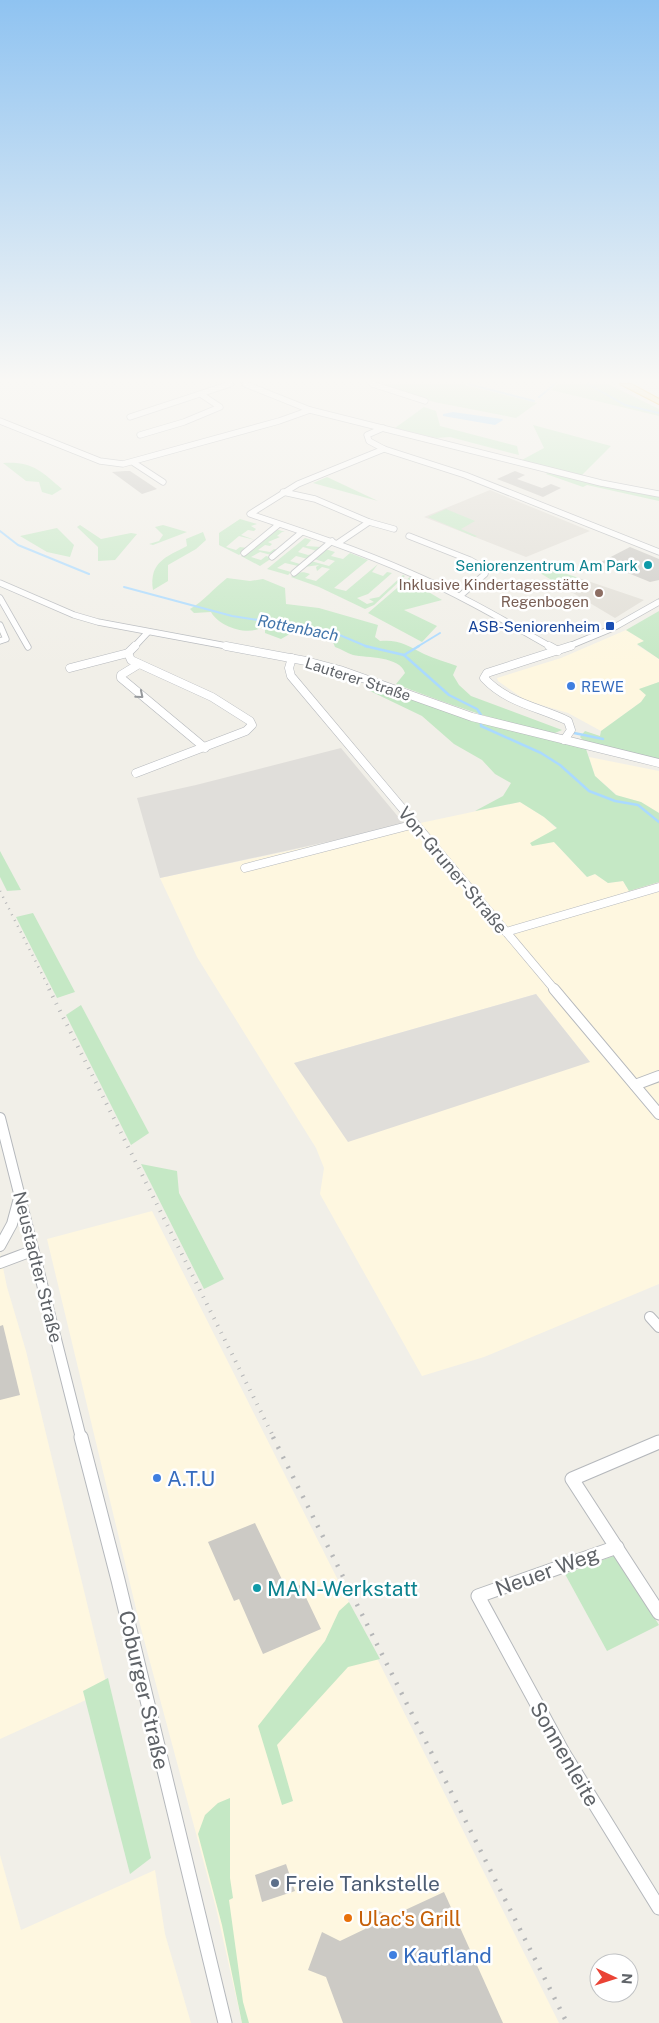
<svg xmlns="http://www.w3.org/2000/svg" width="659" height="2023" font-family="'Public Sans',sans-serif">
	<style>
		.commercial { fill: #fef7e0; fill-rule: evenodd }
		.industrial { fill: #e0deda }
		.education { fill: #e1ded6 }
		.green { fill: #c5e8c5 }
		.water { fill: #aadaff }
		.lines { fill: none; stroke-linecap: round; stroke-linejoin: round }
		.stream-far1 { stroke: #aadaff; stroke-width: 2 }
		.stream { stroke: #aadaff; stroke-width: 2.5 }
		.building { fill: #cccac5 }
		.minor-far3-casing { stroke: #b5b8bc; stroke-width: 7 }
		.minor-far2-casing { stroke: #b5b8bc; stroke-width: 9 }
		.minor-far1-casing { stroke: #b5b8bc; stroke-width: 12 }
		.minor-casing { stroke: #b5b8bc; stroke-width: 15 }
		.highway-casing { stroke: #f9ab00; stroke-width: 2 }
		.minor-far3 { stroke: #fff; stroke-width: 5.5 }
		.minor-far2 { stroke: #fff; stroke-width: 8 }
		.minor-far1 { stroke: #fff; stroke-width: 10 }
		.minor { stroke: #fff; stroke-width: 13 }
		.highway { fill: #fde293; fill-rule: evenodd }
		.rail-far2 { stroke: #b6b7b8; stroke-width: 2.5; stroke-dasharray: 1 5.5; stroke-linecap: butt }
		.rail-far1 { stroke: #b6b7b8; stroke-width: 4; stroke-dasharray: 1 7; stroke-linecap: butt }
		.rail { stroke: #b6b7b8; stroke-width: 4.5; stroke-dasharray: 2 9; stroke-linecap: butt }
		.oneway { stroke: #979a9d }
		.culture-dot { fill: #0f9aa8; stroke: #fff; stroke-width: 2 }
		.education-dot { fill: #8d6e63; stroke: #fff; stroke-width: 2 }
		.transit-dot { fill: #1a4fb4; stroke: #fff; stroke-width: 2 }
		.shop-dot { fill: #3f7fe0; stroke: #fff; stroke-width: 2 }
		.service-dot { fill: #5c6f8a; stroke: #fff; stroke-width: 2 }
		.food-dot { fill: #e8710a; stroke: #fff; stroke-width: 2 }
		.labels { text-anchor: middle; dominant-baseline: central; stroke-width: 5; stroke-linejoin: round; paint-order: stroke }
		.far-culture-label { font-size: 15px; fill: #0d838f; stroke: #fff; text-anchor: end }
		.far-education-label { font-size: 15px; fill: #785e54; stroke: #fff; text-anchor: end }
		.far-transit-label { font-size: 15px; fill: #164399; stroke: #fff; text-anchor: end }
		.far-street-label { font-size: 15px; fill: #5f6368; stroke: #fff }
		.far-shop-label { font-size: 15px; fill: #366cbe; stroke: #fff; text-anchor: start }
		.far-water-label { font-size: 16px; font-style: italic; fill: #4174aa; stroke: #fff }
		.street-label { font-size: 18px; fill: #5f6368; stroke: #fff }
		.near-shop-label { font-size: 21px; fill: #366cbe; stroke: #fff; text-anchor: start }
		.near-street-label { font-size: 21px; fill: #5f6368; stroke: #fff }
		.near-culture-label { font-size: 21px; fill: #0d838f; stroke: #fff; text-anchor: start }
		.near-service-label { font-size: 21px; fill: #4e5e75; stroke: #fff; text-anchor: start }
		.near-food-label { font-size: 21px; fill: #c56008; stroke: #fff; text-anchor: start }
	</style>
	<rect width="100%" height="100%" fill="#f1efe8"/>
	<g class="commercial">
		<polygon points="626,630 644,641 637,645 659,659 659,682 640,689 646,695 641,702 601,731 568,713 525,700 498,681 497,678 561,658"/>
		<polygon points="589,757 659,771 659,813 641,802 618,796 595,776"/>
		<path d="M520,802L544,817L557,829L545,836L554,842L587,877L595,874L608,883L623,881L629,891L659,882V1284L484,1357L422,1376L320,1194L324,1168L316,1148L197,957L160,878ZM536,994L590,1062L294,1063Z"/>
		<polygon points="152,1211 349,1602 559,2023 242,2023 216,1908 139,1621 47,1239"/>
		<polygon points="0,1253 7,1287 26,1351 108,1690 0,1739"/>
		<polygon points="0,1855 21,1930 155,1870 165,1934 191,2023 0,2023"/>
	</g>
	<g class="industrial">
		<polygon points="341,748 405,825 160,878 137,798 196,785"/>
		<polygon points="536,994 590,1062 348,1142 294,1063"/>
	</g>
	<g class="education">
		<polygon points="490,490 590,531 526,557 424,517"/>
		<polygon points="579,578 644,600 615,618 563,587"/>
	</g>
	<g class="green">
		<polygon points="378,384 460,384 537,403 516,418 434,402"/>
		<polygon points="558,384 608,384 659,409 659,416 551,390"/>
		<polygon points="424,407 436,411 440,426 517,446 519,455 450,437 436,438 395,428"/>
		<polygon points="533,425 611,446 582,475 520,461 544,448"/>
		<path d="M3,463C32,461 41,471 62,489L52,495L42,492L39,482L26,481Z"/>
		<polygon points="550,471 659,496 659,501 587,485 583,487 546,474"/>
		<polygon points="327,477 378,501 313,483"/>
		<polygon points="446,509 475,521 461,529 477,536 475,537 428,517"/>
		<polygon points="240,519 257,524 251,526 256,529 254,531 248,530 241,535 255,540 239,536 226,547 236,550 240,547 247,548 239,555 219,545 219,533"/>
		<polygon points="80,525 101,539 131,533 137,534 115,560 98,561 98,547 77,527"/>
		<polygon points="163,525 187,532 153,545 149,544 159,541 163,535 155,527"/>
		<polygon points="57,528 74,545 70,557 47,552 20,536"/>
		<polygon points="276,529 285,532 282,532 277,536 280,537 268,542 272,544 270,546 265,545 258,550 270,552 274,549 278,550 271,555 260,552 251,557 261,560 266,556 272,558 260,566 241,556"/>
		<path d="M203,532L206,540L196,549L168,565V581L153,590C149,562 166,557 187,546L186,539Z"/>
		<polygon points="305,538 321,543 311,540 306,546 321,547 317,551 303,547 298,552 308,555 315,553 308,559 296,556 290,561 300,564 298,566 285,563 277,568 291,572 288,575 267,569"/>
		<path d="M325,549L335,552L331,556L343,559L350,553L368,560L334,588L346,591L378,564L372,572L383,576L387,572L392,573L368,594L357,598L367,604L374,602L369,599L379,597L403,575L405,576L374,605L365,609L319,587L291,577C298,572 302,571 310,574L305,578L316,581L330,569L322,567L317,571L316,567L319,565L304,567L311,561L329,566L335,561L328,559L324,562L314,559Z"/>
		<polygon points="531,562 579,578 563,587 527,565"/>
		<polygon points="411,576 421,580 415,584 442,600 404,610 437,626 422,642 368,613"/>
		<path d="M227,578L250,581L263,579L285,588L286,604L319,608L378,625L375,637L380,641C398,639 409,646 424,654C435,659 447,662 457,666L453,675L459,685L471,696L562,730L555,733C500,723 448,704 396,684L405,673C400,656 367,658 353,655C347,653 341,649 335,647L331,637L295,631L281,639L265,633V625C251,638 219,627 211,612L194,613L190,609C204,601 214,588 227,578Z"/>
		<polygon points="659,611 659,659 637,644 644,641 626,630"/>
		<polygon points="659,682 659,759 584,741 580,737 585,731 600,736 601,731 641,702 646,695 639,689"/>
		<polygon points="372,686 473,721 586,749 595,776 616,795 641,802 659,813 659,882 629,891 623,881 608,883 595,874 587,877 554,842 532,846 530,843 557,828 544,817 520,802 475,811 503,796 511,783 495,774 482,760 454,744 422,716 370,691"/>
		<polygon points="0,851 21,890 7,891 0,877"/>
		<polygon points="33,913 75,992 57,998 16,917"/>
		<polygon points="81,1005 149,1133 131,1145 66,1015"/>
		<polygon points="141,1164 177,1171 179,1193 224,1279 204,1289"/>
		<polygon points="616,1555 659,1625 607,1651 565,1574"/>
		<polygon points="349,1602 380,1659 348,1667 277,1745 293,1801 282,1805 258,1726 325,1641 339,1611"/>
		<polygon points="108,1678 151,1858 130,1874 83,1691"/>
		<polygon points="230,1798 230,1878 233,1898 229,1900 243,2002 249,2023 242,2023 222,1925 198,1834 205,1815 218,1803"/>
	</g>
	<polygon class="water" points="453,412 502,419 503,420 495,425 443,416 443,414"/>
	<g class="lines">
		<g class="stream-far1">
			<polyline points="468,384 534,401"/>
			<polyline points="588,384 625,405 659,413"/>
			<polyline points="539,397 555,384"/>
			<polyline points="0,531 18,545 89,574"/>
			<polyline points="124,587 232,616 330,631 368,647"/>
			<polyline points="417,647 440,633"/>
		</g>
		<g class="stream">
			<polyline points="365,646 404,655 449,695 477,709 481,715"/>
			<polyline points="404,655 419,646"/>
			<polyline points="481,723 481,726 541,753 560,765 589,791 615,801 638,805 659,822"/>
			<polyline points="574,733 603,739"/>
		</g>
	</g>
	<g class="building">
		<polygon points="125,471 130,471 157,489 142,494 112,472"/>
		<polygon points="515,471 525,475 517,479 542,488 551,484 561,488 543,497 497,479"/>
		<polygon points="630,547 659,559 659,580 650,582 601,562"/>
		<polygon points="3,1325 20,1395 0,1400 0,1326"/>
		<polygon points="255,1523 287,1590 300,1585 321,1629 263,1654 239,1599 234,1601 208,1542"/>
		<polygon points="286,1864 295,1891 262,1902 255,1875"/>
		<polygon points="444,1892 503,2023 343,2023 326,1977 308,1970 322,1932 340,1941 365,1929 368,1915 379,1911 390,1917"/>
	</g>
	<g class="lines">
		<g class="minor-far3-casing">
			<g id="minor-far3">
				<polyline points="245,384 310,410 601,483 659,494"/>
				<polyline points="372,384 425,401"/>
				<polyline points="130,417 230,384"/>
				<polyline points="0,421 100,461 123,464 279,421 310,410"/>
				<polyline points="383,428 367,435 369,441 384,449 465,475 659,552"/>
				<polyline points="140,435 184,422 220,407 202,395"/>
				<path d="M384,449L298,484L250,514C304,532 358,550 410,573C459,594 505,621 551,647"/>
				<polyline points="134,463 163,482"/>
				<polyline points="283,492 315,499 369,522 338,543"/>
				<polyline points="369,522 394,529"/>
				<polyline points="409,536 470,560 486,569 485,574 460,596"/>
				<polyline points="244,553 278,525"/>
				<polyline points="272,557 302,532"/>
				<polyline points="294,573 332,541"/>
				<polyline points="0,583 74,615 98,622 232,647"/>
				<polyline points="0,598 28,647"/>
				<polyline points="0,625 6,639 0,641"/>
				<polyline points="134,647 148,632"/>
				<polyline points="567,647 613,628 659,602"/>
			</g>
		</g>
		<g class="minor-far2-casing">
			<g id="minor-far2">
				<polyline points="226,646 306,661 340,670 472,717 659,763"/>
				<polyline points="549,646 558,651"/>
				<polyline points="128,653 131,660 212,697 250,721 252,725 246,731 136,773"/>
				<polyline points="292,658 289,668 291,676 555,990"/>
				<polyline points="139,664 121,675 121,678 205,748"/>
				<polyline points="70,668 128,653 135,646"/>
				<path d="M564,740L571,730L568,721C539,707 507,703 484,678L487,673L571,646"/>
				<polyline points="245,868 415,824"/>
				<polyline points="506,932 659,887"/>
			</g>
		</g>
		<g class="minor-far1-casing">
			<g id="minor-far1">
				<polyline points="554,989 659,1114"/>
				<polyline points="635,1085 659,1076"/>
				<polyline points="0,1118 81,1438"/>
				<polyline points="0,1246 12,1224 19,1198"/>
				<polyline points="0,1263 32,1251"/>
				<polyline points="650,1317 659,1327"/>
			</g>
		</g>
		<g class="minor-casing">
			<g id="minor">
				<polyline points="81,1437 118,1580 225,2023"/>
				<polyline points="659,1442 572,1479 659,1613"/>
				<polyline points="617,1547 478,1596 564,1754 659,1908"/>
			</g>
		</g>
		<g class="highway-casing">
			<polygon id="highway" points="620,384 631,384 659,399 659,404"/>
		</g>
		<use href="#minor-far3" class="minor-far3"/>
		<use href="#minor-far2" class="minor-far2"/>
		<use href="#minor-far1" class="minor-far1"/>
		<use href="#minor" class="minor"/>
		<use href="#highway" class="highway"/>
		<polyline class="rail-far2" points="0,891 50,990"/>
		<polyline class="rail-far1" points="49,989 274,1438"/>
		<polyline class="rail" points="273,1437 567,2023"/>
	</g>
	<defs><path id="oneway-chevron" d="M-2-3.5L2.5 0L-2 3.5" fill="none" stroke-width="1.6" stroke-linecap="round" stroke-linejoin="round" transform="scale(1.25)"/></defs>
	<use class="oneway" href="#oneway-chevron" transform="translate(140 695) rotate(40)"/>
	<linearGradient id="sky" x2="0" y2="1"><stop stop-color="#8fc3f1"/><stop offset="0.57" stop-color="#f9f8f5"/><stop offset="1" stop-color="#f9f8f5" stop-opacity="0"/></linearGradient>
	<rect width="659" height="668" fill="url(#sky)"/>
	<g class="culture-dot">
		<circle cx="648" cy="565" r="5"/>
		<circle cx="257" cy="1588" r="5"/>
	</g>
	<circle class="education-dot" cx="599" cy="593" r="5"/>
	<rect class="transit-dot" x="605" y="621" width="10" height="10" rx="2.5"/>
	<g class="shop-dot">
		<circle cx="571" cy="686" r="5"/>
		<circle cx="157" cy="1478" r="5"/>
		<circle cx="393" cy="1955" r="5"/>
	</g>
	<circle class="service-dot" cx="275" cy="1883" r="5"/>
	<circle class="food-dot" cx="348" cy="1918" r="5"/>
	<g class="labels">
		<g class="far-culture-label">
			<text x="638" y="565">Seniorenzentrum Am Park</text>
		</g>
		<g class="far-education-label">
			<text x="589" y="584">Inklusive Kindertagesstätte<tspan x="589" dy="17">Regenbogen</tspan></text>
		</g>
		<g class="far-transit-label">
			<text x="600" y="626">ASB-Seniorenheim</text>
		</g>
		<g class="far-street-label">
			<text transform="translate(358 679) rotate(18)">Lauterer Straße</text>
		</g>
		<g class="far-shop-label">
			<text x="581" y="686">REWE</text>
		</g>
		<g class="far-water-label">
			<text transform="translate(298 628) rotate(11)">Rottenbach</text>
		</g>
		<g class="street-label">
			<text transform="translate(453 870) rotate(50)">Von-Gruner-Straße</text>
			<text transform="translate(38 1267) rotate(76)">Neustadter Straße</text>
		</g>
		<g class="near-shop-label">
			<text x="167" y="1478">A.T.U</text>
			<text x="403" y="1955">Kaufland</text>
		</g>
		<g class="near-street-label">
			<text transform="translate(547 1571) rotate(-20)">Neuer Weg</text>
			<text transform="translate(144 1690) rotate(77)">Coburger Straße</text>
			<text transform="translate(565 1754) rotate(60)">Sonnenleite</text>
		</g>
		<g class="near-culture-label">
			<text x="267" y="1588">MAN-Werkstatt</text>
		</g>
		<g class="near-service-label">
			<text x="285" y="1883">Freie Tankstelle</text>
		</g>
		<g class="near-food-label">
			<text x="358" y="1918">Ulac's Grill</text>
		</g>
	</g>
	<g transform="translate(614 1978) rotate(94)"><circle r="24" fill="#ffffff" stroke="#bfc1c3"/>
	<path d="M0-4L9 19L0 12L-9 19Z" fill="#ea4335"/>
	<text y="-8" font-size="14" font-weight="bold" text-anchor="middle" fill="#5f6368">N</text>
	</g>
</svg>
